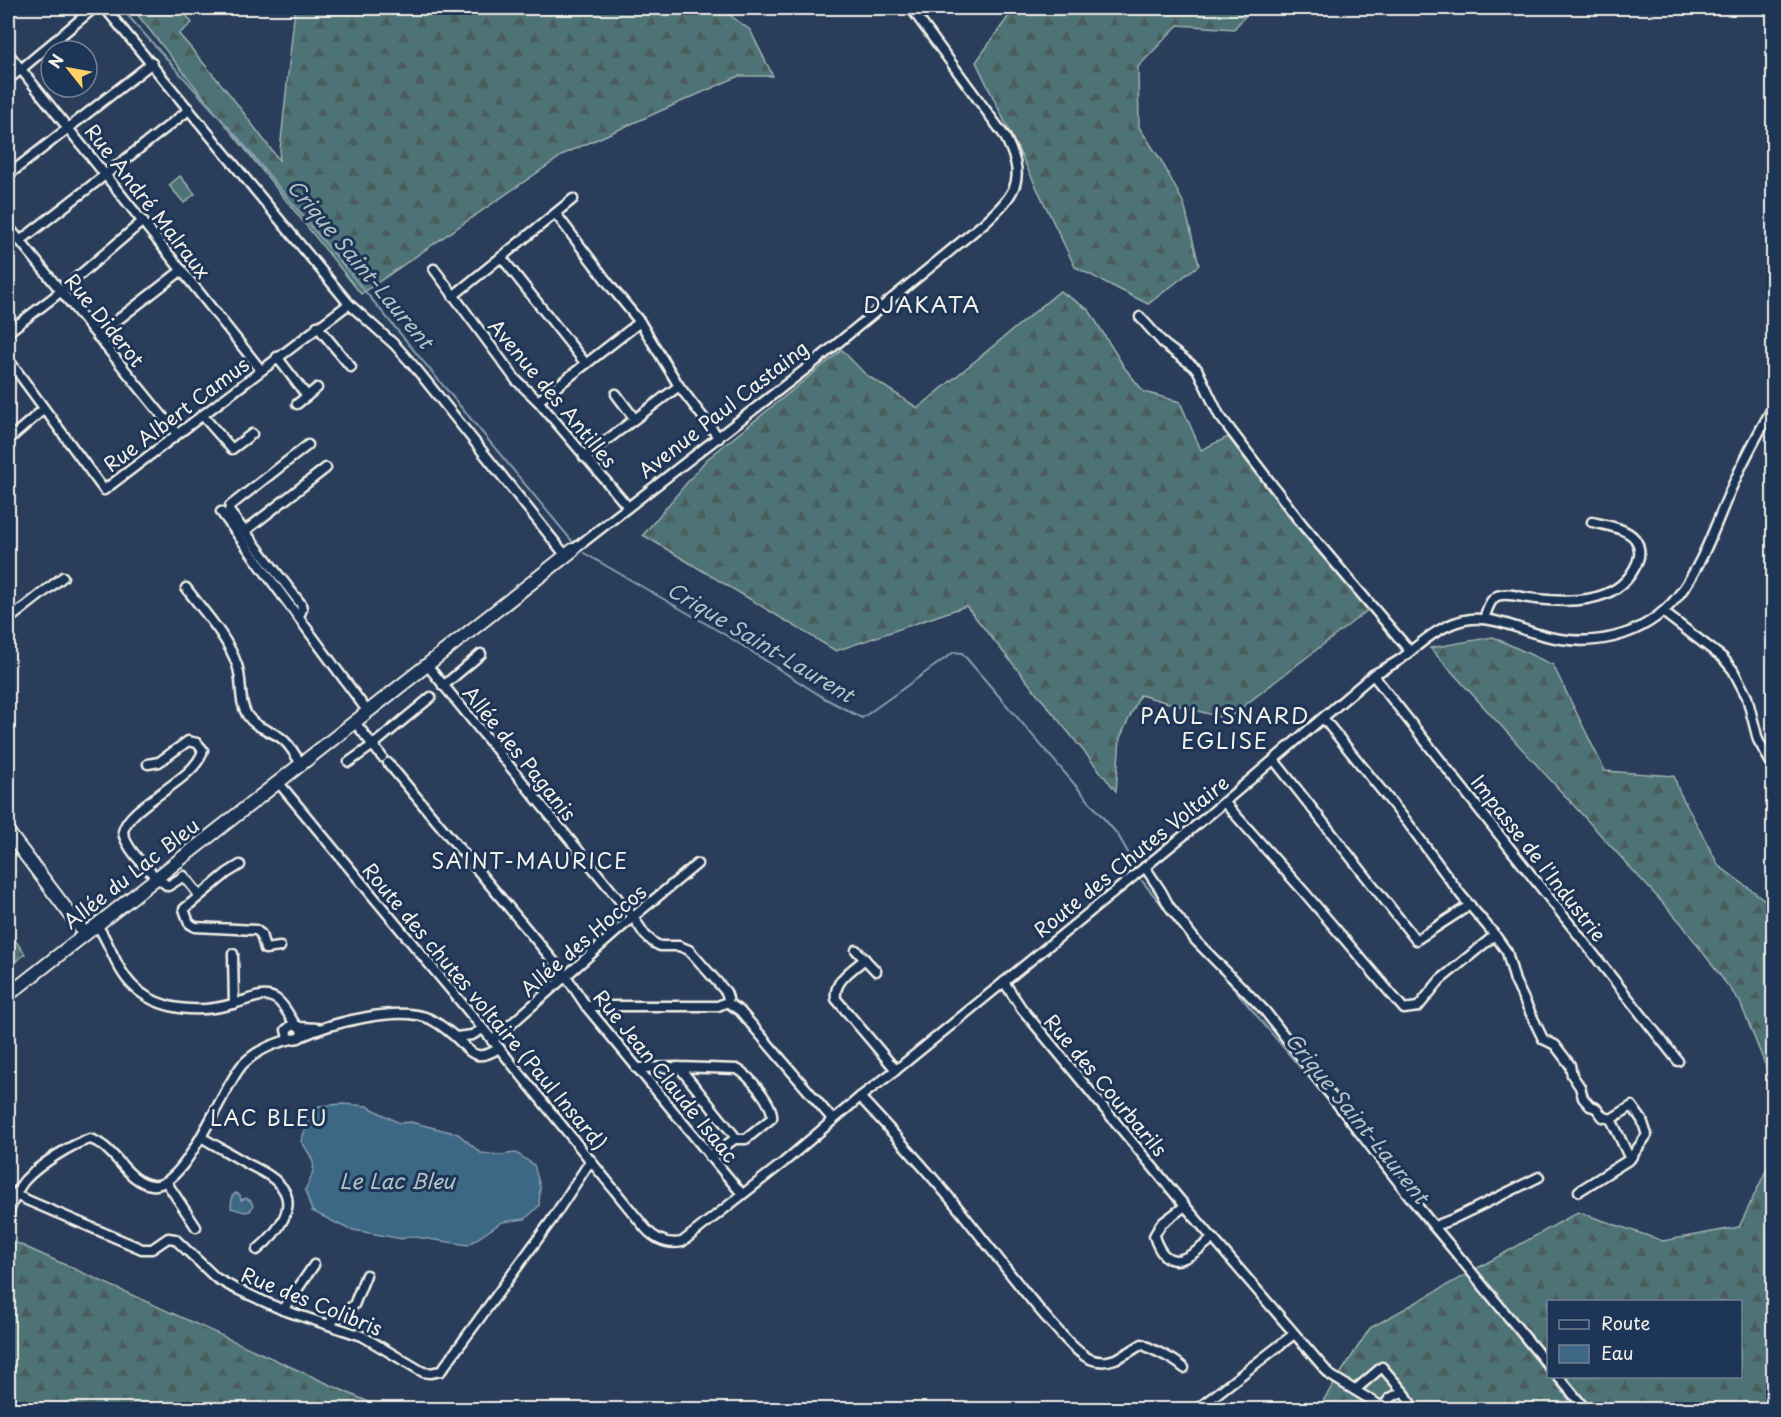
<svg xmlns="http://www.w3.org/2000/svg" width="1781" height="1417" font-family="'Playpen Sans',sans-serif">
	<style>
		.forest { fill: url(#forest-firs); stroke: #a0b2af; stroke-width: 1.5; fill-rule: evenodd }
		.green { fill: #4d7376; stroke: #a0b2af; stroke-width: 1.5 }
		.water { fill: #3e6885; stroke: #879fad; stroke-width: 1.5 }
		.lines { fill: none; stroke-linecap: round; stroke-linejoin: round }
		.stream { stroke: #879fad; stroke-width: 2 }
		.street-casing { stroke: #f4f1e8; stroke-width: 13 }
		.secondary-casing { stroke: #f4f1e8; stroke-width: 16 }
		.street { stroke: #1d3557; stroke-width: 8 }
		.secondary { stroke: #1d3557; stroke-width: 12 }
		.labels { text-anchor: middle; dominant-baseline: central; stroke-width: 6; stroke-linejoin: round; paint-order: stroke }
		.street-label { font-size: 20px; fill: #f4f1e8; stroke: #1d3557 }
		.water-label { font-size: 21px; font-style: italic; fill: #b4c1c5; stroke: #1d3557 }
		.neighbourhood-label { font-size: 21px; letter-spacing: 1.5px; fill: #f4f1e8; stroke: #1d3557 }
		.quarter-label { font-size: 22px; letter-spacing: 1.5px; fill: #f4f1e8; stroke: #1d3557 }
	</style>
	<defs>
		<pattern id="forest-firs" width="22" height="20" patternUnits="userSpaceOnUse" patternTransform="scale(1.5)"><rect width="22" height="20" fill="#4d7376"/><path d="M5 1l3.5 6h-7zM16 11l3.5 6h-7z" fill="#4b5b5c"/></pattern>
	</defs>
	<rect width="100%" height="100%" fill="#2a3d5b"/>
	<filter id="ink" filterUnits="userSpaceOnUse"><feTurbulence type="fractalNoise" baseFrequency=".0167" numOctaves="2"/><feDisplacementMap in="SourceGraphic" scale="12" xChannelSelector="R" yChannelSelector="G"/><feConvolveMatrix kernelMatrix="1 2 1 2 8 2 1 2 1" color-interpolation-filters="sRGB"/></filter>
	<g filter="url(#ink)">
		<g class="forest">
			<polygon points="132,8 181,8 192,23 179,34 231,96 279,160 295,8 720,8 750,30 773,76 739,76 566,153 361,294"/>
			<polygon points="1008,8 1252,8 1234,29 1178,25 1138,67 1139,127 1162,162 1184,204 1199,265 1148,304 1075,267 976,62 1008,17"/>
			<polygon points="1060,291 1089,310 1124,367 1144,392 1180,402 1201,450 1228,437 1294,524 1368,610 1227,719 1140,695 1120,738 1116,791 966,606 836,651 643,535 706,460 842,350 865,374 918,408"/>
			<polygon points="1493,637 1553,665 1605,771 1674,776 1679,791 1719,866 1773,906 1773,1084 1740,1002 1681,923 1430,648"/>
			<polygon points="8,930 25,954 8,967"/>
			<path d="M1773,1156V1409L1317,1410L1370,1328L1578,1212L1663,1241L1739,1227ZM1548,1302H1740V1376H1548Z"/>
			<polygon points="8,1239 384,1409 8,1409"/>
		</g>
		<polygon class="green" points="180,176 195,194 184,203 169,185"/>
		<g class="water">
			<path d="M342,1104L367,1106L399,1123L411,1122L458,1134L481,1153L499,1155L516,1153L534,1165L540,1187L539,1206L525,1219L502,1222L468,1245L409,1236L402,1239L348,1229L312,1211L305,1190C318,1165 316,1164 301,1141L308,1123L319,1106Z"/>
			<polygon points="236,1193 240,1195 241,1200 246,1198 251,1201 253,1206 250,1211 245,1212 231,1208 232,1196"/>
		</g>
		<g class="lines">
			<g class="stream">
				<polyline points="121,8 238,138 572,541"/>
				<polyline points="584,553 729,637 824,698 862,718 954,652 962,653 1118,835 1134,863"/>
				<polyline points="1142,881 1181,928"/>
				<polyline points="1215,966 1356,1134"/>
				<polyline points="1392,1181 1423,1223 1472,1279"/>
				<polyline points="1479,1288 1548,1375"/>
				<polyline points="1550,1376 1577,1410"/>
			</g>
			<g class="street-casing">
				<g id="street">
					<polyline points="105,8 349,304 395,345 418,371 566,556"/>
					<polyline points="8,53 261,370"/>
					<polyline points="8,80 94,8"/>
					<polyline points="8,175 152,63"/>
					<polyline points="556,214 612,288 640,322 679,386 719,438"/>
					<polyline points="8,226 177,434"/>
					<polyline points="20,241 185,113 188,108"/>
					<polyline points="502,258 586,364"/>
					<polyline points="434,269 516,380 538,401 628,507"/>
					<polyline points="453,296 573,199"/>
					<polyline points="1140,317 1165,345 1197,369 1219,415 1302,524 1410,651"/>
					<polyline points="317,326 351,367"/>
					<polyline points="8,332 54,297 143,221"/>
					<polyline points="97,336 182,270"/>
					<polyline points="277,357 307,396"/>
					<polyline points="8,359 104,490 349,304"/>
					<polyline points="616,394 634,418"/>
					<polyline points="538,401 640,322"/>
					<polyline points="297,404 317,388"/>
					<polyline points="202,415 232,449 252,434"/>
					<polyline points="8,440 44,409"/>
					<polyline points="584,457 679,386"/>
					<polyline points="221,512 368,712"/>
					<polyline points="245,531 326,468"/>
					<path d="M573,550L811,365L984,223C1018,192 1027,178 1004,135L911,8"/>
					<path d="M186,588C204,612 227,636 237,665C243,681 238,700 247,715C256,729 269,729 281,738C290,744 295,755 301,764"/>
					<polyline points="1663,612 1723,658 1733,670 1747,697 1758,740 1774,768"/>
					<polyline points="299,617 302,609 301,604 229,511 230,506 308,445"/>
					<path d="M1484,619C1487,611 1489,600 1497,596C1507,592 1520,597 1529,598C1565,603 1615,605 1634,569C1640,559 1642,549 1635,539C1627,528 1605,525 1592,522"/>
					<polyline points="8,620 63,577"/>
					<polyline points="427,665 633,917 645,935 654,943 660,946 679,946 689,950 726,992 728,998 727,1002"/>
					<polyline points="1373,675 1678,1061"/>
					<polyline points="443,686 481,654"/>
					<polyline points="1323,718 1408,823 1461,895 1495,935"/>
					<polyline points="354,721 382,757"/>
					<polyline points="1274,760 1416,940 1470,905"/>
					<polyline points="349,762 373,745 431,697"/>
					<polyline points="388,763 566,976 586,1006 742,1194"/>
					<path d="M148,764L159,762L188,741L197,743L203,750C196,781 128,804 123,832C126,850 153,876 168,886L184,876L199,895"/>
					<path d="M278,782L499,1048L646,1229C656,1240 667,1245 682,1242L784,1162L860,1097L896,1070L1210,814L1373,675C1382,670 1392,665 1401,659C1422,642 1443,622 1471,619C1494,617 1516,628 1538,634C1589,649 1643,639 1678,596C1706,560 1717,518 1736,478C1747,453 1761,429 1774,405"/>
					<polyline points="1224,802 1305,893 1404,1009 1418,1007 1440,980 1495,935 1507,952 1515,981 1543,1039 1555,1045 1570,1065 1572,1075 1580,1087 1583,1098 1590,1106 1596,1108 1603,1117 1611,1119 1630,1159"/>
					<polyline points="240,865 227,873 184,909 189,923 195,927 256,930 261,934 265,949 280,947"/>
					<polyline points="1145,867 1161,891 1169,906 1196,941 1265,1011 1414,1202 1548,1365"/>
					<path d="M97,925C110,943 116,969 132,985C159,1012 201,1014 236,1003C249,1000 263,991 276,999C284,1004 289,1016 295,1024"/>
					<polyline points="856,950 876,971"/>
					<polyline points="233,954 234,1004"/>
					<path d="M865,959C852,970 833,981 836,999L896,1070"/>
					<polyline points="1004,982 1022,1009 1185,1206 1330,1375 1387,1410"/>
					<polyline points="727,1002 740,1011 833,1120"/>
					<polyline points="586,1006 718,1006 727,1002"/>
					<polyline points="300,1027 302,1033 299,1038 292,1039 288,1037 286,1030 293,1024 300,1027 317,1028"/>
					<path d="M300,1037C330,1023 400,1005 430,1019C438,1023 446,1029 453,1035C470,1049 473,1065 499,1048"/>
					<polyline points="456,1037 472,1035 483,1029"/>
					<polyline points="492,1041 633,917 697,864"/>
					<path d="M636,1068L679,1067L737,1069C749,1075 774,1105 772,1118L746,1139H737L679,1067"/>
					<path d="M860,1097C899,1139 938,1182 974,1228C1000,1260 1024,1293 1052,1324C1062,1335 1074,1350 1088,1358C1108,1368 1126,1354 1142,1344C1156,1352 1173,1357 1184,1368"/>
					<path d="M201,1137C216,1146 231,1154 246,1163C257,1169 270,1174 278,1183C302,1205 275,1235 257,1250"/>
					<polyline points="710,1157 736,1138"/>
					<polyline points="167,1183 196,1227"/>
					<polyline points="1579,1191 1630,1159 1647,1135 1642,1120 1632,1106 1611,1119"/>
					<polyline points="8,1192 142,1249 152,1249 168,1238 175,1239 216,1278 232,1287 283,1310 362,1336 423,1372 430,1373 441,1371 551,1221 591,1160"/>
					<path d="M1185,1206L1161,1224L1154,1236C1167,1277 1190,1257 1213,1238"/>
					<path d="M8,1214C12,1203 17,1189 25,1180C39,1165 71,1144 90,1139C115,1146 126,1182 152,1185C186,1190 222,1086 243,1064C256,1051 274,1043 292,1039"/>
					<polyline points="1435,1226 1453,1219 1539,1177"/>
					<polyline points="283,1310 314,1265"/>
					<polyline points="328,1324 354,1305 366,1275"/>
					<polyline points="1558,1376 1586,1410"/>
					<polyline points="1355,1390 1382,1367 1406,1395 1411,1405 1409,1410"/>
					<polyline points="1383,1407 1390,1398 1402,1392"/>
					<polyline points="1196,1410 1294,1334"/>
				</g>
			</g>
			<g class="secondary-casing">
				<g id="secondary">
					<polyline points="8,832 85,934"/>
					<polyline points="8,995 573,550"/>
				</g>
			</g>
			<use href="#street" class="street"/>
			<use href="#secondary" class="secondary"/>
		</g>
	</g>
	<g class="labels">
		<g class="street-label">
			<text transform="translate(148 201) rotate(52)">Rue André Malraux</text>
			<text transform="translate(105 320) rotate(51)">Rue Diderot</text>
			<text transform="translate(553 393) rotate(50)">Avenue des Antilles</text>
			<text transform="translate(723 409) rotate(-38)">Avenue Paul Castaing</text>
			<text transform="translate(176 414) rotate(-37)">Rue Albert Camus</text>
			<text transform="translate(520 753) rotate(51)">Allée des Paganis</text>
			<text transform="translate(1131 856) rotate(-39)">Route des Chutes Voltaire</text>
			<text transform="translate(1539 858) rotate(52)">Impasse de l'Industrie</text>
			<text transform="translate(131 873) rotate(-38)">Allée du Lac Bleu</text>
			<text transform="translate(583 940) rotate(-41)">Allée des Hoccos</text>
			<text transform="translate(485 1006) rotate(50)">Route des chutes voltaire (Paul Insard)</text>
			<text transform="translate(666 1076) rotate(51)">Rue Jean Claude Isaac</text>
			<text transform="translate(1106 1085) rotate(50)">Rue des Courbarils</text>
			<text transform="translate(312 1301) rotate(22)">Rue des Colibris</text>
		</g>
		<g class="water-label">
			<text transform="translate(361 263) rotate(50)">Crique Saint-Laurent</text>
			<text transform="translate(761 641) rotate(31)">Crique Saint-Laurent</text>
			<text transform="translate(1358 1117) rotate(51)">Crique Saint-Laurent</text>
			<text x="397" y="1180">Le Lac Bleu</text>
		</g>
		<g class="neighbourhood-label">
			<text x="530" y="860">SAINT-MAURICE</text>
			<text x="269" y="1117">LAC BLEU</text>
		</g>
		<g class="quarter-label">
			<text x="922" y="303">DJAKATA</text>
			<text x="1225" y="714">PAUL ISNARD<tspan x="1225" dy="25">EGLISE</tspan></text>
		</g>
	</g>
	<rect width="1781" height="1417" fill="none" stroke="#1d3557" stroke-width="30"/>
	<rect x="15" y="15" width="1751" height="1387" fill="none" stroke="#f4f1e8" stroke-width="2" filter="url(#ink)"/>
	<rect x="1547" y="1300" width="195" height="78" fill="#1d3557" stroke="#738091" stroke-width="1.5"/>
	<rect x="1559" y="1320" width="30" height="9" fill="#1d3557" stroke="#738091" stroke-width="1.5"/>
	<text x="1601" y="1330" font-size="18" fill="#f4f1e8">Route</text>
	<rect x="1559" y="1345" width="30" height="18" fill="#3e6885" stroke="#738091" stroke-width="1.5"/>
	<text x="1601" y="1360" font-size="18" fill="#f4f1e8">Eau</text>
	<g transform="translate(69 69) rotate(301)"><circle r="28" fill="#1d3557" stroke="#738091" stroke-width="1.5"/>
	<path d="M0-4.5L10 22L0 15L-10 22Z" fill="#ffd166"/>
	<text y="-9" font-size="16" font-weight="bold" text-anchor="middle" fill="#f4f1e8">N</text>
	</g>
</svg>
